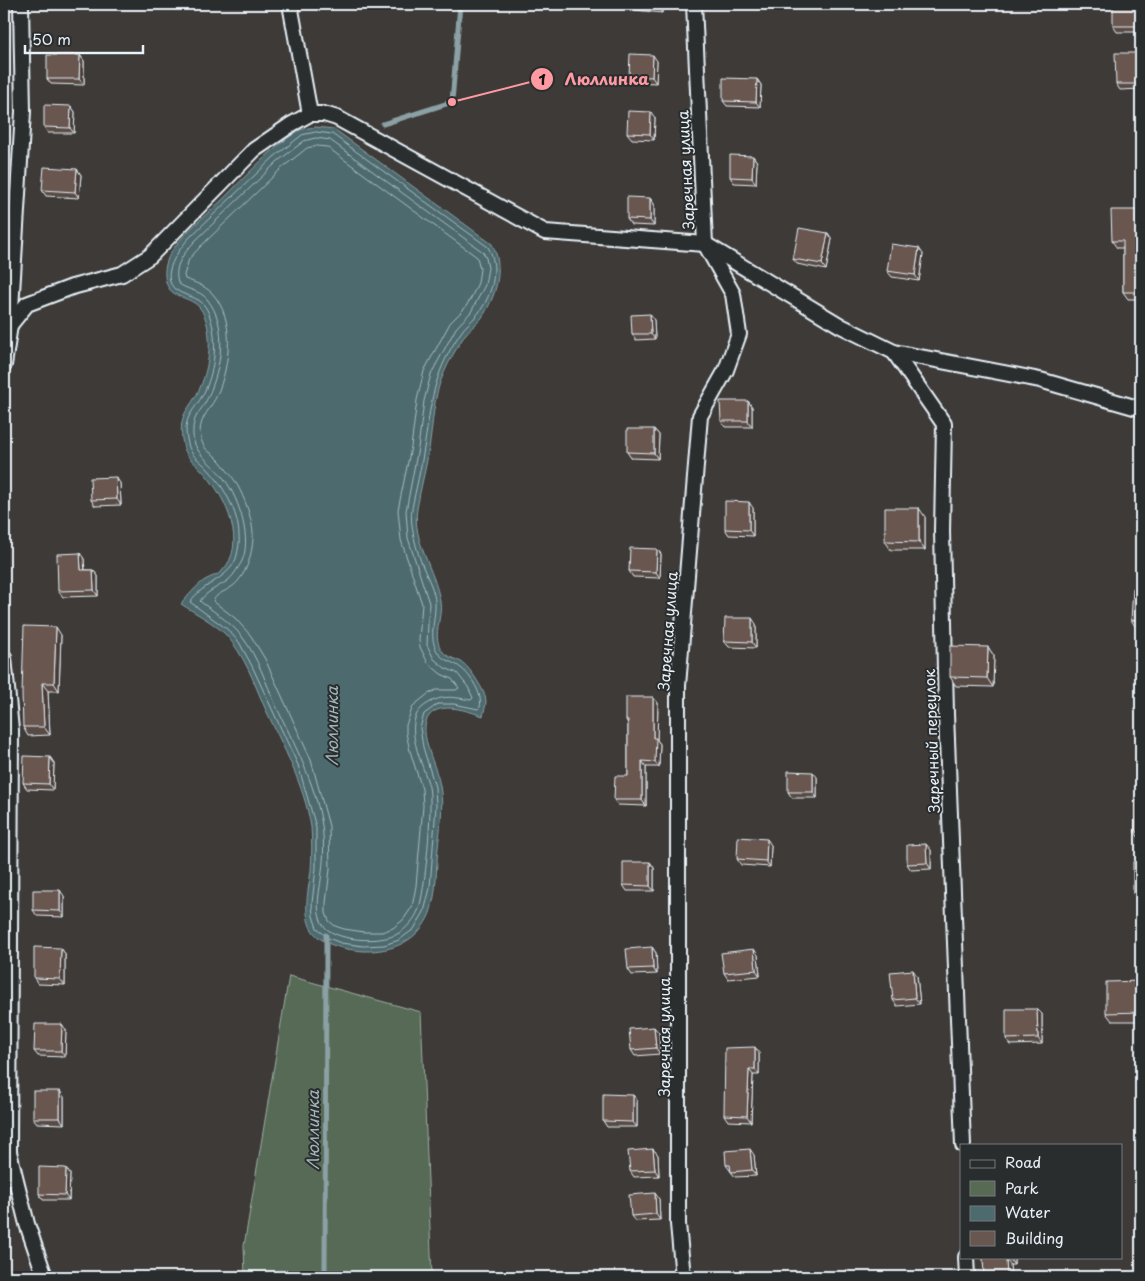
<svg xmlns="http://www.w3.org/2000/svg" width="1145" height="1281" font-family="'Playpen Sans',sans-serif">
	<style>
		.green { fill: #566a54; stroke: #9faea6 }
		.water { fill: #4d6b6e; stroke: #8ba1a5 }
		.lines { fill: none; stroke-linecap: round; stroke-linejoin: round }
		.shore { stroke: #aabbc1; stroke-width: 1 }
		.stream { stroke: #8ba1a5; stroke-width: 5 }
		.street-casing { stroke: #e8f1f8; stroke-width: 18 }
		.street { stroke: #2a2d2e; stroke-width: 14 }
		.wall { fill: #594b45; stroke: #e8f1f8 }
		.shaded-wall { fill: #493d38; stroke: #e8f1f8 }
		.building { fill: #685750; stroke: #e8f1f8 }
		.labels { text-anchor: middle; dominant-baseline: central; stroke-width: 4; stroke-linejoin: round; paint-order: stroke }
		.street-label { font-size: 15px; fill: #e8f1f8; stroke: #2a2d2e }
		.water-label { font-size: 16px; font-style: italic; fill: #a2b5ba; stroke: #2a2d2e }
		.leader { fill: none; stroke: #ff9aa2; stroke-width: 2 }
		.callout-dot { fill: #ff9aa2; stroke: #2a2d2e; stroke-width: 2 }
		.mark-label { font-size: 15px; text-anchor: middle; font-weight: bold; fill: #111 }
		.callout-label { font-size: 16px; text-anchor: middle; font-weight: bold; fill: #ff9aa2; stroke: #2a2d2e; stroke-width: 4; stroke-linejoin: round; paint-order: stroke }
	</style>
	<rect width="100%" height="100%" fill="#3d3a38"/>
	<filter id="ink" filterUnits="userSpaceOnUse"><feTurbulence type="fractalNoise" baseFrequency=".02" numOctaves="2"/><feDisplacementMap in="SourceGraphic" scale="10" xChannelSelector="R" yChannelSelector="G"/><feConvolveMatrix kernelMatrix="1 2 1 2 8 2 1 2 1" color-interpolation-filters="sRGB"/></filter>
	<g filter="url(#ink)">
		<polygon class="green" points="289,976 421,1012 432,1277 245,1277 244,1246"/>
		<path class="water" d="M316,127L334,129L492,244C505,268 496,297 481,319C476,325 469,329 465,335C457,347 449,361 443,375C433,397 433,425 429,449C426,469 420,489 417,509C412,541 435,570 440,601C443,616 432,635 441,649C446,658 455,658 463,663C470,668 486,692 486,701C486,706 484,711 483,716C468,711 441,701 429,716C416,731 438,769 440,786C444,806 440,828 438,848C436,869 437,893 430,913C419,941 392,952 364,951C348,950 322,946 312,930C302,913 309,888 311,870C312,856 312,840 311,827C304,784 283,747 265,708C254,683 245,655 225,634C213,622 195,613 181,604C188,596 196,586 205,580C210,577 218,575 222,571C248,545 226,498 206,475C194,460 185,460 182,439C179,414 187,412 197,394C204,381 208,365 209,350C210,337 208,317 199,307C187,294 167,300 165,276C164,267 168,255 174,248C187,230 206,215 222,200C246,176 270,149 298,131C303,128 310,128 316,127Z"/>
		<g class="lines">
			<g class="shore">
				<path d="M316,132L332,134L488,247C501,268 491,300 475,317C471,322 465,326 462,331C457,338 452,346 448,354C431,387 430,413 424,448C421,469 416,488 412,508C409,524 417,552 423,567C428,579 435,591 435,603C436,619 428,636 437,651C443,662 453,661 461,668C471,676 483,694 480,707L478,709L454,704H438L424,714L420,728L423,747L435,787L436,806L430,888L424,912L414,929L399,940L384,945L363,946L341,943L328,938L317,928L313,916L312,903L316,868V827L298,765L252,666L239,642L227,629L190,602C202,583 232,578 237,555C238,549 240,542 239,536C239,513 223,485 208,469C197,457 190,457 187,439C183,418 192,413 201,398C213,378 217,350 213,328C211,319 208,307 200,301C193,296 183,295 176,290C158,276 180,248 190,237L274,157L302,135Z"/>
				<path d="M316,138L330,140L483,252L486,258L488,268L485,285L471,312L456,328L431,374L424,401L418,448L406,511L408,538L429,603L427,645L434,659L445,668L457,673L468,687L473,698L471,700C452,697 441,694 424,706C400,723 424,765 429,787C433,804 425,896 418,911C414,920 407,928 399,933C383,944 331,942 322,923C314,907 321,887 322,871C324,857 324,839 322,825C315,782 294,744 276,706C266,683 258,658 243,638C234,626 224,619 212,610C208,607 204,605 200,601C207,591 217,588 227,581C233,577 237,569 241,563C253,541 239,499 225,480C214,464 194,455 193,435C192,414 201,413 208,397C221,369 229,326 207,299C200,290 186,290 178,283C173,265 184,254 194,242L278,161L304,141Z"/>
				<path d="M317,146L327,147L477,257L480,269L478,283L471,298L465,308L450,323L424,371L417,400L411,447L398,510L401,540L422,604L419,640L420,647L428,663L441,674L452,679L459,688L456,690H436L428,694L413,706L406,725V733L410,751L422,789L423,806L416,886L412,907L403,920L393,928L382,932H364L344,929L335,926L329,921L326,913V903L330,869L329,826L311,760L265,659L251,636L235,618L213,601C216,594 224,592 230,588C246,578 252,555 253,538C254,520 241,487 230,474C225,468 221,461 215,456C212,453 206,451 204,446C201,442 201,436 200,432C200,417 212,407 217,395C230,365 236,319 212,293C205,286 194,282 185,279L184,275L189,259L200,247L283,167L307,148Z"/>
			</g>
			<g class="stream">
				<polyline points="383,124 452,102 460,4"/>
				<polyline points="325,1277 326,935"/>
			</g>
			<g class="street-casing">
				<g id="street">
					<polyline points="290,4 310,114"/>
					<polyline points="10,325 27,304 72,287 122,274 150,256 254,150 292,124 310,114 324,114 337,118 545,232 705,244 841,326 894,352 1040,380 1141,409"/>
					<polyline points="894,352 944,424 942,531 946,714 963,1145"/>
					<polyline points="4,365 10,325 23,112 21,4"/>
					<polyline points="4,657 11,730 9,1152 27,1224 45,1277"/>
					<polyline points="966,1257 967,1277"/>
					<polyline points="683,1277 678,1224 678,686 700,416 726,370 739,334 733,294 705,244 694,4"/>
				</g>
			</g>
			<use href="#street" class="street"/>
		</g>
		<g class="wall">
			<polygon points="631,4 663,4 662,13 635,10"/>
			<polygon points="1141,4 1141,32 1117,32 1113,26"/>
			<polygon points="1141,53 1141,89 1120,90 1116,84"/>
			<polygon points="80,55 84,61 84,85 51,84 47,79"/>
			<polygon points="657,61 656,83 633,82 629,76"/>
			<polygon points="757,79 761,85 760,107 727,106 723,101"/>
			<polygon points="71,106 75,112 74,133 48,133 44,127"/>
			<polygon points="655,118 654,140 632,139 627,133"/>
			<polygon points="753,156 757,162 756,184 734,183 730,177"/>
			<polygon points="77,169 81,175 79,198 46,196 42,190"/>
			<polygon points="650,198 654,204 654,226 631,225 627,219"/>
			<polygon points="1141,210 1141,299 1128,299 1123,292 1123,248 1117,248 1112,241"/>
			<polygon points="832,239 826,270 797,264 793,259"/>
			<polygon points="923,254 919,281 892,277 887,271"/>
			<polygon points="654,320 655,339 636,340 632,334"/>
			<polygon points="748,401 752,407 752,427 725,427 721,421"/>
			<polygon points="654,429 659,435 658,459 631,458 627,452"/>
			<polygon points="120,483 121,505 95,506 91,500"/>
			<polygon points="753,508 753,536 729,535 725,529"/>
			<polygon points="925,517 925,550 891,550 885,541"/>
			<polygon points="657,549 661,554 660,578 633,577 629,571"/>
			<polygon points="80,553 84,559 85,570 93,570 98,576 98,596 63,597 58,591"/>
			<polygon points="1141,589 1141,626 1135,626 1131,620"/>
			<polygon points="756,624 756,648 729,647 724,641"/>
			<polygon points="61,635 59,691 48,691 50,735 28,736 23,727"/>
			<polygon points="988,647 994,656 993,687 956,686 950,677"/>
			<polygon points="653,697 658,703 657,740 660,744 659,767 646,767 646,806 618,805 614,800 628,776 628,724 626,720"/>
			<polygon points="50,757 54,763 53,790 27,789 23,783"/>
			<polygon points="817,777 817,798 792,798 788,792"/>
			<polygon points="1141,800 1141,838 1139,838 1135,832"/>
			<polygon points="771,845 770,867 741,865 737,859"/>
			<polygon points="931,850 931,869 911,870 907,864"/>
			<polygon points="650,862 654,868 654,891 627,891 623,885"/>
			<polygon points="1141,862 1141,899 1138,899 1133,893"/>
			<polygon points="64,896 64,917 37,916 33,910"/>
			<polygon points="652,947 656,953 657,974 632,975 628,969"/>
			<polygon points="61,948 65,954 65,985 38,984 34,978"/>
			<polygon points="758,955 760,976 728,979 724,973"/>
			<polygon points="917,976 920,1004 897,1006 893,1000"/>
			<polygon points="1141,981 1141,1021 1112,1021 1106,1013"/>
			<polygon points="1042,1014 1042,1044 1011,1045 1006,1039"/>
			<polygon points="66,1030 65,1057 38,1056 34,1051"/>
			<polygon points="659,1033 660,1054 635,1056 631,1050"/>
			<polygon points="759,1053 759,1075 753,1075 751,1122 728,1121 724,1115"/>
			<polygon points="633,1095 637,1100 637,1127 607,1127 603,1121"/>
			<polygon points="64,1097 64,1124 37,1123 33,1118"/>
			<polygon points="653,1149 658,1155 659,1176 634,1177 630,1171"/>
			<polygon points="754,1155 756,1176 735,1177 726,1165"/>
			<polygon points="70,1174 69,1200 43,1200 39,1194"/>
			<polygon points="659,1199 660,1220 635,1221 631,1216"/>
			<polygon points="983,1257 1014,1257 1014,1265 1010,1265 1011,1277 984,1277"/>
		</g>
		<g class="shaded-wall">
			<polygon points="658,4 663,4 662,13 658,7"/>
			<polygon points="80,55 84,61 84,85 79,79"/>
			<polygon points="653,55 657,61 656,83 652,77"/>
			<polygon points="757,79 761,85 760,107 756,102"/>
			<polygon points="71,106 75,112 74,133 70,128"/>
			<polygon points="651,112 655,118 654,140 650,134"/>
			<polygon points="753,156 757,162 756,184 752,178"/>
			<polygon points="77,169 81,175 79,198 75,192"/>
			<polygon points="650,198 654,204 654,226 650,220"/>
			<polygon points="828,233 832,239 826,270 822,264"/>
			<polygon points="919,248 923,254 919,281 915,275"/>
			<polygon points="650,314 654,320 655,339 651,334"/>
			<polygon points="748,401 752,407 752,427 748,421"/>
			<polygon points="654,429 659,435 658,459 654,453"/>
			<polygon points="116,477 120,483 121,505 117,499"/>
			<polygon points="749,502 753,508 753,536 749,530"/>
			<polygon points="919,508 925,517 925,550 919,542"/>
			<polygon points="657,549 661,554 660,578 656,572"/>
			<polygon points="80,553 84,559 85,576 81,570"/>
			<polygon points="93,570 98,576 98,596 94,590"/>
			<polygon points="752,618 756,624 756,648 752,642"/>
			<polygon points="56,627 61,635 59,691 54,683"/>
			<polygon points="988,647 994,656 993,687 987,678"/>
			<polygon points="42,683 48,691 50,735 44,727"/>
			<polygon points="653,697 658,703 657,740 660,744 659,767 655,762 653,738"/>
			<polygon points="50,757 54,763 53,790 49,784"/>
			<polygon points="642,761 646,767 646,806 642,800"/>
			<polygon points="813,772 817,777 817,798 813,792"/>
			<polygon points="767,839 771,845 770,867 766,861"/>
			<polygon points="926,844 931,850 931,869 927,863"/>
			<polygon points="650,862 654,868 654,891 650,886"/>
			<polygon points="60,890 64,896 64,917 60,911"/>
			<polygon points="652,947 656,953 657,974 653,968"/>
			<polygon points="61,948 65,954 65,985 60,979"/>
			<polygon points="754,949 758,955 760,976 756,970"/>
			<polygon points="913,970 917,976 920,1004 915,998"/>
			<polygon points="1037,1009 1042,1014 1042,1044 1038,1038"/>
			<polygon points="62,1024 66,1030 65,1057 61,1051"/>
			<polygon points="654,1027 659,1033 660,1054 656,1048"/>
			<polygon points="755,1047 759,1053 759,1075 755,1069"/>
			<polygon points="749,1069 753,1075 751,1122 747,1116"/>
			<polygon points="60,1091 64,1097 64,1124 60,1118"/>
			<polygon points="633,1095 637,1100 637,1127 633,1122"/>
			<polygon points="653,1149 658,1155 659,1176 655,1170"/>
			<polygon points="750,1149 754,1155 756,1176 752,1170"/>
			<polygon points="66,1168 70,1174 69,1200 65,1195"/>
			<polygon points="655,1193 659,1199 660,1220 656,1214"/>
			<polygon points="1010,1257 1014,1257 1014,1265 1010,1259"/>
			<polygon points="1006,1259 1010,1265 1011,1277 1007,1277"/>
		</g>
		<g class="building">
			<polygon points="631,4 658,4 658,7 631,5"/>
			<rect x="1113" y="4" width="28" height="22"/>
			<polygon points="1115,53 1141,53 1141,84 1116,84"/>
			<polygon points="630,54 653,55 652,77 629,76"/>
			<polygon points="47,55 80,55 79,79 47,79"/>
			<polygon points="723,78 757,79 756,102 723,101"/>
			<polygon points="44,105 71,106 70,128 44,127"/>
			<polygon points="628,111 651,112 650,134 627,133"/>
			<polygon points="730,155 753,156 752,178 730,177"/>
			<polygon points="44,167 77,169 75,192 42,190"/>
			<polygon points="627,197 650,198 650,220 627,219"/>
			<polygon points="1111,210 1141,210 1141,292 1123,292 1123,241 1112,241"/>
			<polygon points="799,228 828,233 822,264 793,259"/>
			<polygon points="891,244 919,248 915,275 887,271"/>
			<polygon points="650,314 651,334 632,334 631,315"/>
			<polygon points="720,401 748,401 748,421 721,421"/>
			<polygon points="627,429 654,429 654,453 627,452"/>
			<polygon points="116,477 117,499 91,500 90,478"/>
			<polygon points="725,501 749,502 749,530 725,529"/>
			<polygon points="885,508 919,508 919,542 885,541"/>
			<polygon points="630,548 657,549 656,572 629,571"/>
			<polygon points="80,553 81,570 93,570 94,590 58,591 57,554"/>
			<polygon points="1133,588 1141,589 1141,621 1131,620"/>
			<polygon points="725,618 752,618 752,642 724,641"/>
			<polygon points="24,626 56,627 54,683 42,683 44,727 23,727 22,693"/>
			<polygon points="950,646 988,647 987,678 950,677"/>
			<polygon points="626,697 653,697 653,738 656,738 655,762 642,761 642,800 614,800 615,776 628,776 628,720 626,720"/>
			<polygon points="24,756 50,757 49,784 23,783"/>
			<polygon points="788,771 813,772 813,792 788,792"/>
			<rect x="1135" y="800" width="6" height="32"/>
			<polygon points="738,837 767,839 766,861 737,859"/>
			<polygon points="926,844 927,863 907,864 907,845"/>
			<polygon points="623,862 650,862 650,886 623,885"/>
			<rect x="1133" y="862" width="8" height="31"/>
			<polygon points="33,890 60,890 60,911 33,910"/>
			<polygon points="34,947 61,948 60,979 34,978"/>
			<polygon points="652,947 653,968 628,969 626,949"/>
			<polygon points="754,949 756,970 724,973 721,953"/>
			<polygon points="913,970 915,998 893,1000 890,972"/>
			<polygon points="1141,981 1141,1012 1106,1013 1106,982"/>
			<polygon points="1006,1009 1037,1009 1038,1038 1006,1039"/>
			<polygon points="35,1024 62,1024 61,1051 34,1051"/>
			<polygon points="654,1027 656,1048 631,1050 629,1029"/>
			<polygon points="755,1047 755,1069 749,1069 747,1116 724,1115 725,1048"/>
			<rect x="33" y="1091" width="27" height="27"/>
			<polygon points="603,1094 633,1095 633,1122 603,1121"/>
			<polygon points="653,1149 655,1170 630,1171 628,1151"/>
			<polygon points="750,1149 752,1170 731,1172 730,1165 726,1165 725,1151"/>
			<polygon points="39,1167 66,1168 65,1195 39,1194"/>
			<polygon points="655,1193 656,1214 631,1216 629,1195"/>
			<polygon points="983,1257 1010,1257 1010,1259 1006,1259 1007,1277 984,1277"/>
		</g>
	</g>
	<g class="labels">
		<g class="street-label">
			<text transform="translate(685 170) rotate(-93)">Заречная улица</text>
			<text transform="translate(667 631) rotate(-86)">Заречная улица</text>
			<text transform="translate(931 741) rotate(-92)">Заречный переулок</text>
			<text transform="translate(663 1037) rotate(-90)">Заречная улица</text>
		</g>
		<g class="water-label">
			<text transform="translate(331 726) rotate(-90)">Люллинка</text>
			<text transform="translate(312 1130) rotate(-90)">Люллинка</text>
		</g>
	</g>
	<path class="leader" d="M452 102L542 79"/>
	<g class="callout-dot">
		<circle cx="452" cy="102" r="5"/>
		<circle cx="542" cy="79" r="12"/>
	</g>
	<g class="mark-label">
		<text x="542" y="85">1</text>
	</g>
	<g class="callout-label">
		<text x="607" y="85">Люллинка</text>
	</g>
	<rect width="1145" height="1281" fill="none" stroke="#2a2d2e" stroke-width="20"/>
	<rect x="10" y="10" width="1125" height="1261" fill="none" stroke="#e8f1f8" stroke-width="2" filter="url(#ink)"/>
	<rect x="960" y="1144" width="162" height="115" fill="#2a2d2e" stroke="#767b7f"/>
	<rect x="970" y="1160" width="25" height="8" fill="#2a2d2e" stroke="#767b7f"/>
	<text x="1005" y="1168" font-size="15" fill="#e8f1f8">Road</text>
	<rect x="970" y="1181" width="25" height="15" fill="#566a54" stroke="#767b7f"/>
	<text x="1005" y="1194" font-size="15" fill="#e8f1f8">Park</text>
	<rect x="970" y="1206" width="25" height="15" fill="#4d6b6e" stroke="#767b7f"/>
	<text x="1005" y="1218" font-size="15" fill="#e8f1f8">Water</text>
	<rect x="970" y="1231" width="25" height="15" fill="#685750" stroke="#767b7f"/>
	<text x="1005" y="1244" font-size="15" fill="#e8f1f8">Building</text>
	<path d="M25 45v8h118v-8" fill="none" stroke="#e8f1f8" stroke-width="2.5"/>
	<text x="32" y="45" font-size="15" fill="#e8f1f8" stroke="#2a2d2e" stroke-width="4" paint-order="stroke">50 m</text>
</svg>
